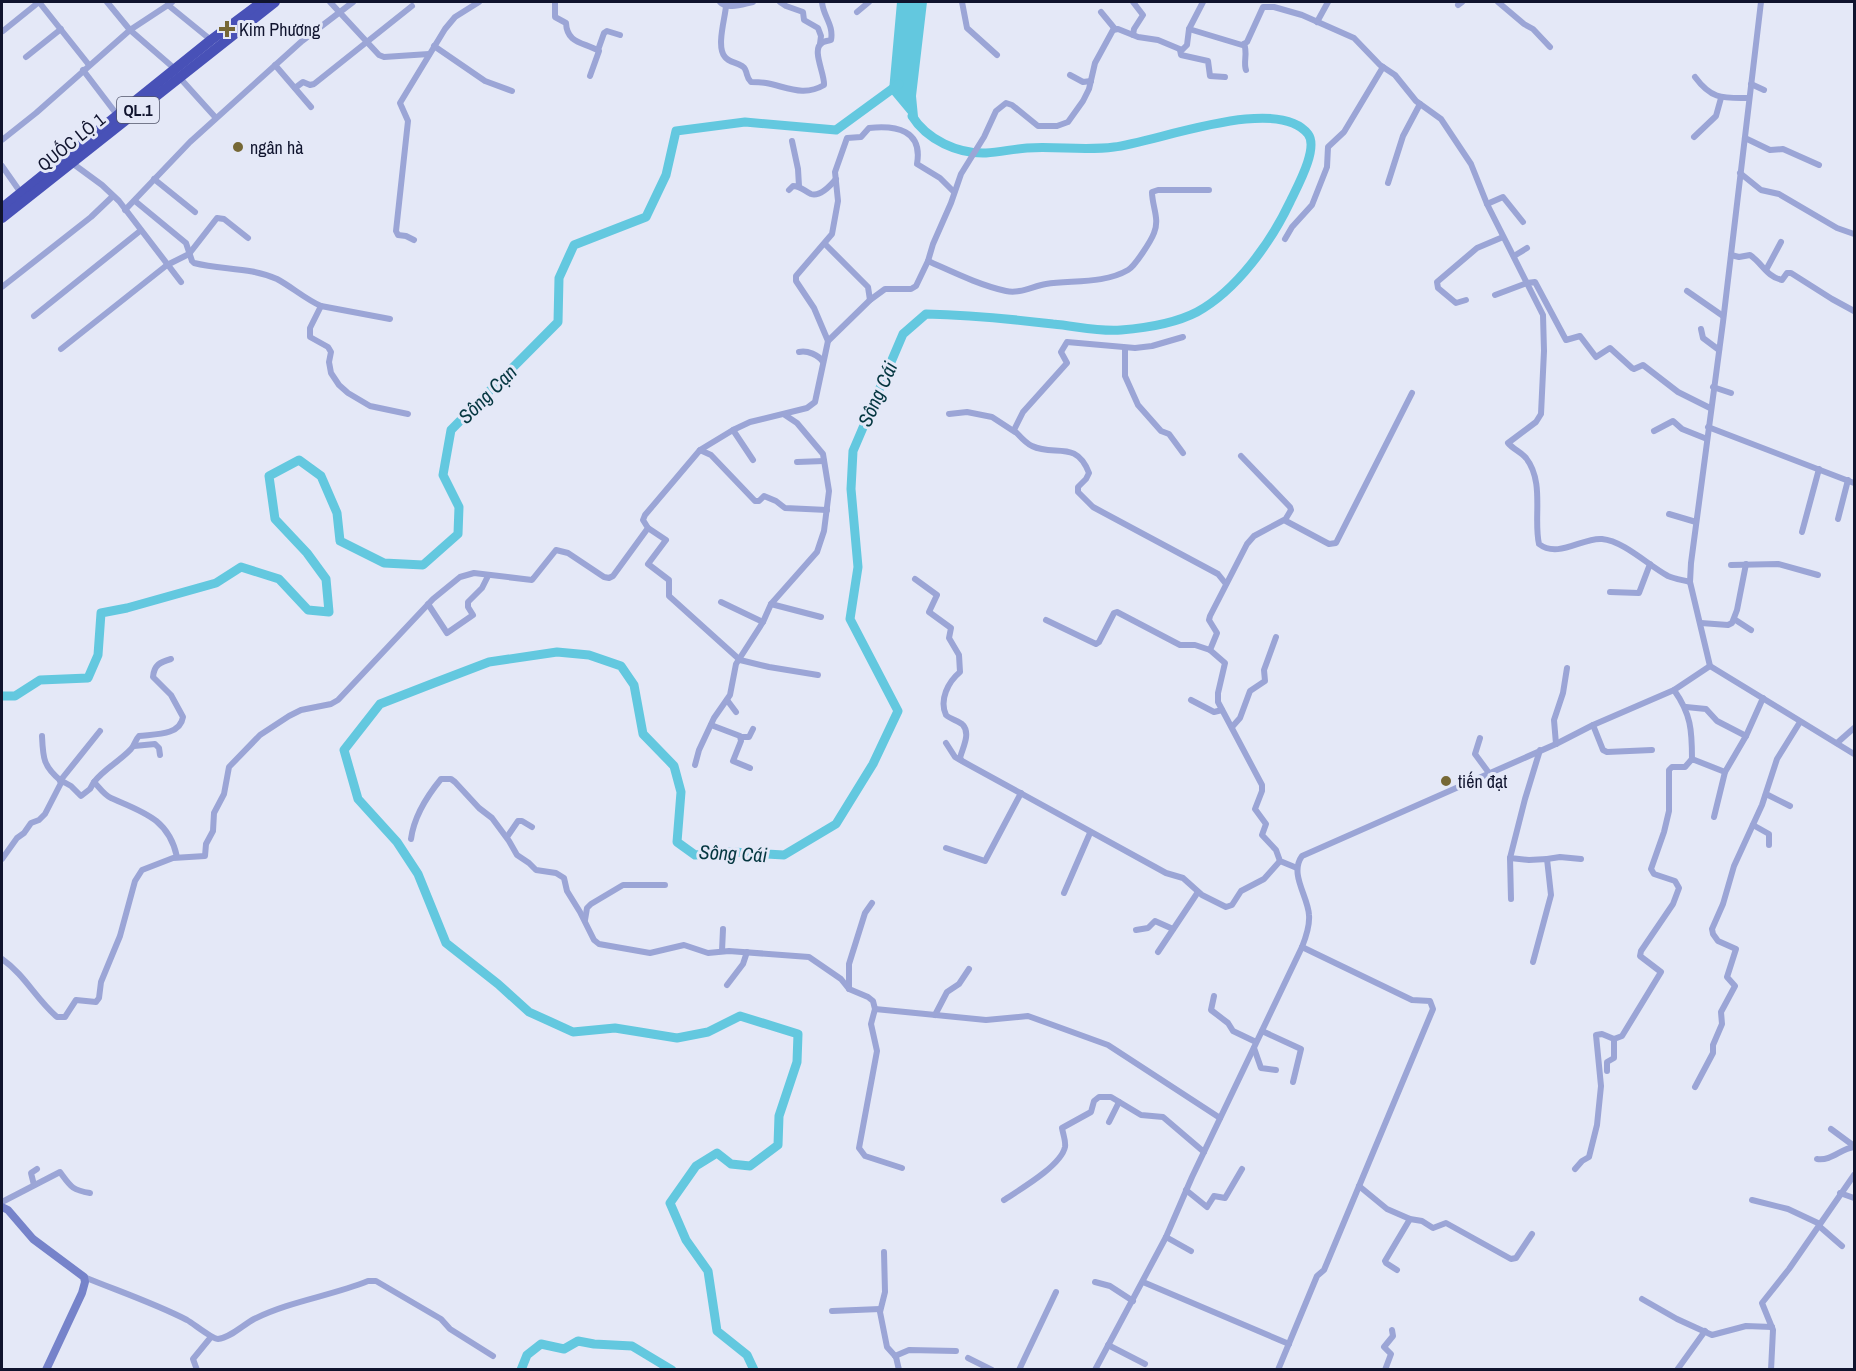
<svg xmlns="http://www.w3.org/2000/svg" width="1856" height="1371" font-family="'Archivo Narrow',sans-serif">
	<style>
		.water { fill: #63c8df }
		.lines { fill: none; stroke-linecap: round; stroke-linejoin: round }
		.river { stroke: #63c8df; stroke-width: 9 }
		.street { stroke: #9ba5d6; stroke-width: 6 }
		.secondary { stroke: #7683ca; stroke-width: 8 }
		.highway { stroke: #4851b7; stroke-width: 10 }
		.poi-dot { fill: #766836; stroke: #e4e8f7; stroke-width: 2 }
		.labels { text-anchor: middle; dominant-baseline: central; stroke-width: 6; stroke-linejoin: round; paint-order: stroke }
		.shield { fill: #e4e8f7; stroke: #50546a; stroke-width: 1.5 }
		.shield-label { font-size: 16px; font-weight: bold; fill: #10142e }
		.poi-label { font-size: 18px; fill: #10142e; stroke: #e4e8f7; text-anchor: start }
		.street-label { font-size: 18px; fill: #10142e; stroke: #e4e8f7 }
		.water-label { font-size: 20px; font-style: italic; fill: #043640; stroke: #e4e8f7 }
	</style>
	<rect width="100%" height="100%" fill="#e4e8f7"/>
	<polygon class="water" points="897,2 927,2 916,96 919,127 889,91"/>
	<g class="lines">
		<g class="river">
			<polyline points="2,696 15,696 40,680 88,678 98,655 101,613 127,608 216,583 241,567 279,579 308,610 329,612 326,579 307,553 275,519 269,476 299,460 321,476 337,513 340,541 384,563 423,565 458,534 459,507 443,475 451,430 558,322 559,278 574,245 646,217 666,175 676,131 745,122 836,130 899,84"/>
			<polyline points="521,1370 527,1355 541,1344 564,1349 578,1341 594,1344 632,1346 672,1370"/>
			<path d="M754,1370L747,1355L717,1331L708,1271L686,1240L670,1203L696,1166L717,1153L731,1164L750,1166L778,1145L779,1116L797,1062L798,1034L740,1016L708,1032L677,1038L615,1028L573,1032L529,1012L498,984L446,943L418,874L397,842L358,799L344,750L380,704L434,683L489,662L557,652L589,655L621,666L634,685L643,734L674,766L681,792L677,842L695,855L732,852L784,855L836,824L873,764L898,711L850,619L858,567L851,489L853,451L903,334L926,314C969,315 1011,319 1053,324C1076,326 1099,332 1121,330C1146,328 1174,324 1197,312C1237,290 1271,242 1290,202C1297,187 1319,148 1308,134C1277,94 1157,142 1114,147C1085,151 1056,146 1027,148C1014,149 1000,152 986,153C958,154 927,140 912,116"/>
		</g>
		<g class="street">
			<polyline points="39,2 89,65"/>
			<polyline points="107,2 130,30 175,69"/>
			<polyline points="172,2 168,5 211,40"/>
			<polyline points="330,2 379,55 384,57 429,54"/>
			<path d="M555,2V17L566,23C567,44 584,42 599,51L590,76"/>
			<path d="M720,2C727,10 743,4 753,2"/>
			<polyline points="780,2 786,6 803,12 804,20 818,28 821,36 820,44"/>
			<polyline points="962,2 967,28 997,55"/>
			<polyline points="1498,2 1524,24 1533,29 1550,47"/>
			<polyline points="1761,2 1723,322 1691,563 1690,582 1710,666 1854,754"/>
			<polyline points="1458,5 1462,2"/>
			<path d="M726,6C725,19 716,47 725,57C729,63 742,63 745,69C748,75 746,77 751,82C756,82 761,82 766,83C787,87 804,97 824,85C825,74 811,49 822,43C824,41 828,41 831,40C834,25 823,16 822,2"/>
			<polyline points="857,12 869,2"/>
			<polyline points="1101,12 1115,29"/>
			<polyline points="1317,22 1328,2"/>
			<path d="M1189,29L1242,45L1247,42L1263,7H1274L1302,15L1354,38L1380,65L1395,75L1416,101L1441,119L1471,164L1487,204L1543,315L1544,351L1541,414L1536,422L1508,443C1513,449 1521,452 1526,458C1545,482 1533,519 1539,544C1558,559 1583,537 1602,539C1624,541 1649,566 1668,576C1675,579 1683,580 1690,582"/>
			<polyline points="3,31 39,2"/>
			<polyline points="1133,35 1134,29 1143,15 1133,2"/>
			<path d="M1244,44C1248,53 1243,62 1246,70"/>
			<polyline points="434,46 485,81 512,91"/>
			<polyline points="598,50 604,33 607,31 620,35"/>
			<polyline points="1180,50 1181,55 1208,61 1210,76 1225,77"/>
			<polyline points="26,57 61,29"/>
			<polyline points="275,65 311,107"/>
			<polyline points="83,70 118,116"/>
			<polyline points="1070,75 1083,82 1091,81"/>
			<polyline points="179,77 216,118"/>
			<path d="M1695,77C1712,100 1723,98 1749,98"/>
			<polyline points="1751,84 1764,90"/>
			<polyline points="295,88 303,82 310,85 314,84 412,6"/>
			<polyline points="1694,137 1716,116 1721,98"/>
			<polyline points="1745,138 1770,150 1783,149 1819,165"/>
			<polyline points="2,140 36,113 130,30 168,5"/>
			<polyline points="792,141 798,169 799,186"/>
			<polyline points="72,163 102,185 119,201 181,282"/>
			<polyline points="2,166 21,193"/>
			<polyline points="1740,173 1761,190 1779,194 1837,228 1854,234"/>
			<polyline points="154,179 195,212"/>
			<polyline points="1388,183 1403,136 1420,104"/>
			<path d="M789,190L793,186C801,186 804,191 811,194C820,197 831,185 836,179"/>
			<path d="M135,201L186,243L192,261L194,263C222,270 250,267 277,279C292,287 305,299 321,306L310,328V337L328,347L331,352L329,362L331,373L339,385L348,393L370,406L408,414"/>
			<polyline points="1487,204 1503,197 1523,222"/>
			<polyline points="125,210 190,142 302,41 353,2"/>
			<polyline points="1285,239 1292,227 1312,205 1327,167 1328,147 1344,132 1383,67"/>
			<polyline points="414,240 406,236 398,235 396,231 408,121 400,103 445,29 455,17 479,2"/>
			<polyline points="825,244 868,287 870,300"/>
			<path d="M1731,255L1739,257L1750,255C1762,263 1767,277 1782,280L1787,273H1791L1832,299L1854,311"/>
			<polyline points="1514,256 1527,248"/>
			<path d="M928,261C953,272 979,285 1006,291C1020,294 1033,286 1046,284C1072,280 1104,284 1128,270C1135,266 1151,241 1154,233C1160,219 1152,206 1152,192L1158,190H1209"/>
			<polyline points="1766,270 1781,242"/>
			<polyline points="2,287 91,217 113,196"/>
			<polyline points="1687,291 1723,316"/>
			<polyline points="1495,295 1527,283 1535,282 1566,340 1580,336 1596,357 1610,348 1632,368 1634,369 1643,365 1678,392 1710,408"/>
			<polyline points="1466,300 1456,303 1438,288 1437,282 1477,248 1503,237"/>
			<polyline points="321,306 390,319"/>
			<polyline points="34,316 140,231"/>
			<polyline points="1701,329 1703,338 1719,350"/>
			<path d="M1183,337L1152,346L1135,348L1067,342L1061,352L1067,363L1023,412L1014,430C1019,435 1025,443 1032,446C1054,457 1076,439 1089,473L1086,479L1078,487V492L1093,507L1218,574L1226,584"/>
			<path d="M828,341L814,308L796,281V276L832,234L838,201L835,172L847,138L861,137L869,128C896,125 923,130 917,164L940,178L954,192"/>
			<polyline points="1125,348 1125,376 1138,405 1161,431 1169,434 1183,453"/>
			<polyline points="61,349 167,265 189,254 217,218 224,219 248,238"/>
			<path d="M799,352C807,350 819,355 823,362"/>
			<polyline points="1713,387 1731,393"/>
			<polyline points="949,414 967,412 992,417 1015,432"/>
			<polyline points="1708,427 1854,483"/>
			<polyline points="733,430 753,460"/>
			<polyline points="1654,431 1673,421 1682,429 1707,439"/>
			<polyline points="700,450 711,455 755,501 759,501 764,496 776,501 785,508 827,510"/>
			<polyline points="1241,456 1290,507 1291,510 1285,520"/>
			<polyline points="797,462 824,461"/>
			<polyline points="1669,514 1696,522"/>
			<polyline points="1838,519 1848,480"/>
			<polyline points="648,528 666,540 648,564 669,580 669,596 740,660 769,667 818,675"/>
			<polyline points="1802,532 1819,469"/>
			<polyline points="1731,565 1778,564 1818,575"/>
			<path d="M915,579L937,595L929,612L951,628L949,638L959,655L960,672C948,682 939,700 946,715C950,719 959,721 963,725C971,734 962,749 960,758L962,761L1166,873L1183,878L1202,895L1226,907L1232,905L1241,891L1264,879L1280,861"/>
			<polyline points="1610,592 1639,593 1650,564"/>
			<polyline points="721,602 763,622"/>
			<polyline points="428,604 447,633 473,615 468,607 468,602 482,588 488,576"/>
			<polyline points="771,604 821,617"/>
			<polyline points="1734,619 1751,630"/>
			<polyline points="1046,620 1096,644 1099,642 1114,613 1117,612 1180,645 1195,645 1210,650"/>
			<polyline points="1701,623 1728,625 1732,623 1737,610 1746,564"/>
			<path d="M1674,690C1691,714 1692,730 1692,759"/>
			<polyline points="727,700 736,712"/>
			<polyline points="1191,700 1214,712 1222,710"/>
			<polyline points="1686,707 1706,709 1717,721 1746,736"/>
			<polyline points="711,725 740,736 741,741 733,761 750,768"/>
			<polyline points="1593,725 1603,750 1607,752 1652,750"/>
			<polyline points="1232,727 1240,718 1250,691 1265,681 1264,670 1276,637"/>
			<path d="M42,736C43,758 43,766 61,781"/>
			<polyline points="741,737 749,737 753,729"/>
			<polyline points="1480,738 1475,754 1489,773"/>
			<polyline points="946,743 955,757 960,760"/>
			<polyline points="1837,743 1854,728"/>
			<polyline points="1556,744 1554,720 1563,693 1567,668"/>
			<polyline points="134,746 155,744 159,748 160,755"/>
			<polyline points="695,765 699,750 714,718 730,695 736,664 763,622 771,604 817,552 824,531 829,491 823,454 797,423 785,415"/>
			<polyline points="60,781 100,731"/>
			<path d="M94,782C104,769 120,761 131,749C135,745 135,740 139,736C154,734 180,736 183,717L171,695L153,677C154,665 160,662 171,659"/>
			<polyline points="1766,794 1790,806"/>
			<polyline points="1714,817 1725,772 1746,736 1763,698"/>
			<polyline points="1753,825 1769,834 1769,845"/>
			<polyline points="507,837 518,821 522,821 532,827"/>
			<path d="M411,839C414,816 427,796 441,779H451L455,782L479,808L492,818L509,841L517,855L529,863L536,870L556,873L564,878L567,891L580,912L594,940L599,944L650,953L684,945L708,953L729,951L809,957L841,979L849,989L868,997L873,1001L875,1009L871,1024L877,1051L859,1148L865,1156L902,1168"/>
			<polyline points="946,848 985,861 1021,793"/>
			<polyline points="1510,858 1511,899"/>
			<path d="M2,859L17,838L24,833L31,823L39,820L45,814L62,781L71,786L81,796L90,789L94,782C99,787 104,795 111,798C143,812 169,819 177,857"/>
			<polyline points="1547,859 1560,857 1581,859"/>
			<polyline points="1297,868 1280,861 1276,850 1262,835 1266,824 1255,809 1262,791 1262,785 1218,702 1218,693 1225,663 1210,650 1217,633 1209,620 1210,616 1247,544 1254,536 1284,520 1329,544 1336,543 1412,393"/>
			<polyline points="1064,893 1090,833"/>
			<polyline points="585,920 587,908 591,904 623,885 665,885"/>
			<polyline points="1136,930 1148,928 1155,921 1173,929"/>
			<polyline points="722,951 723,929"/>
			<polyline points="1158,952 1198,892"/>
			<path d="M2,959C25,975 36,999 57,1017H65L76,1000L96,1002L99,998L101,982L120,936L135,881L142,870L173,858L205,856L206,844L213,831L214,813L224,794L229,767L260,735L289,716L301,710L331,704L338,700L433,599L460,577L474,573L532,580L556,550L568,553L604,577L609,578L613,576L648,528L643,520L645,515L700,450L733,430L750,422L807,408L815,402L828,341L870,300L885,289H911L916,286L928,261L933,244L951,203L961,174L984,137L996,111L1006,103L1012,105L1038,126H1057L1068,122L1083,101L1089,89L1095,63L1113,30L1118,29L1138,37L1158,40L1182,50L1187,45L1189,29L1203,2"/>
			<polyline points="1533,962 1551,895 1547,859 1529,860 1510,858 1525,799 1540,750"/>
			<polyline points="727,985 743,964 747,952"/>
			<polyline points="849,989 849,964 865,913 872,903"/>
			<polyline points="1214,996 1211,1010 1228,1023 1233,1031 1256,1042"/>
			<polyline points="875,1009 986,1020 1028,1016 1108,1045 1220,1118"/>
			<polyline points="935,1015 947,992 959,984 969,969"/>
			<polyline points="1262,1031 1301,1049 1293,1082"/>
			<polyline points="1254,1048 1261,1068 1276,1070"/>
			<polyline points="1607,1071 1607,1062 1614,1058 1614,1039"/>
			<polyline points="1695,1087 1713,1053 1713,1045 1722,1024 1721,1012 1735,986 1727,977 1736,949 1718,941 1713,934 1712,929 1723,904 1734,866 1762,805 1777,759 1800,722"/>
			<polyline points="1109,1122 1119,1102"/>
			<polyline points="1831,1129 1854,1146"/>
			<path d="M1817,1159C1832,1161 1840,1149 1854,1147"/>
			<polyline points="1575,1169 1582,1161 1589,1157 1597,1125 1601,1086 1596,1035 1602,1034 1614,1039 1622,1036 1661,972 1640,956 1641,951 1673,904 1679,888 1675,881 1654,874 1651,869 1664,832 1669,811 1669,770 1672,767 1685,767 1692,759 1725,772"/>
			<polyline points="34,1185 31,1173 37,1169"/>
			<polyline points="1359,1186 1387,1209 1410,1219 1422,1221 1433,1228 1446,1223 1511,1259 1516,1258 1532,1234"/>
			<polyline points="1186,1190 1207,1207 1214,1196 1225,1198 1242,1169"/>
			<polyline points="1840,1193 1854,1198"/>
			<path d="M1004,1200C1019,1190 1061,1166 1065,1147C1066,1141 1063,1134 1062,1128L1091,1112L1094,1101L1099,1097H1111L1141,1115L1163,1117L1204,1152"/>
			<polyline points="1752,1200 1788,1209 1820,1224"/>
			<path d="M2,1202L60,1172C71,1187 72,1190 90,1193"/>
			<polyline points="1819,1226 1842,1246"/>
			<polyline points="1166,1237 1191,1251"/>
			<polyline points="884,1252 885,1292 880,1312 887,1347 896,1357 899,1370"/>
			<polyline points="1397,1270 1386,1263 1385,1261 1410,1219"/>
			<path d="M84,1277C118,1291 154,1303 187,1320C194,1324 212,1339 218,1339C230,1338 243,1325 254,1319C290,1301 331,1296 368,1281H376L441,1319L450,1329L493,1356"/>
			<polyline points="1095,1282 1110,1286 1133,1301"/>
			<polyline points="1143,1282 1289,1344"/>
			<polyline points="1642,1299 1677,1319 1712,1335 1746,1326 1772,1327"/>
			<polyline points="832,1311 880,1309"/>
			<polyline points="1108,1345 1145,1364"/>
			<polyline points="895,1356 909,1350 956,1351"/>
			<polyline points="968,1358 992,1370"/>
			<polyline points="197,1370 193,1359 211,1337"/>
			<polyline points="1019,1370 1056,1292"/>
			<path d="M1095,1370L1166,1237L1192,1177L1302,947C1306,937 1310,926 1309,915C1308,896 1289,874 1302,856L1556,744L1593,725L1674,690L1710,666"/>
			<polyline points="1278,1370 1317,1276 1324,1270 1433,1009 1430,1001 1412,1000 1302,947"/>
			<polyline points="1385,1370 1391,1354 1384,1347 1393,1336 1392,1330"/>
			<polyline points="1677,1370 1705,1331"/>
			<polyline points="1771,1370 1773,1330 1762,1303 1789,1269 1854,1175"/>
		</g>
		<polyline class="secondary" points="2,1207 8,1210 33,1239 84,1277 85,1282 82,1293 46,1370"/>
		<g class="highway">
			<polyline points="2,208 211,40 262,2"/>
			<polyline points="2,218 275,2"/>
		</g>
	</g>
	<g class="poi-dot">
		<path d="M224 20h6v6h6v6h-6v6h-6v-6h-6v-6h6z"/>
		<circle cx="238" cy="147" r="6"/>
		<circle cx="1446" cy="781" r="6"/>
	</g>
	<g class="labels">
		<rect class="shield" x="117" y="97" width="42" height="26" rx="4.5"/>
		<g class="shield-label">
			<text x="138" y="110">QL.1</text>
		</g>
		<g class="poi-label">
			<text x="239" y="29">Kim Phương</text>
			<text x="250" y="147">ngân hà</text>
			<text x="1458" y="781">tiến đạt</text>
		</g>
		<g class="street-label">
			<text transform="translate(71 142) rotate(-39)">QUỐC LỘ 1</text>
		</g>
		<g class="water-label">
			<text transform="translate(487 394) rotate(-45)">Sông Cạn</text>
			<text transform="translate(877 394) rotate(-66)">Sông Cái</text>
			<text transform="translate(733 853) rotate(3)">Sông Cái</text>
		</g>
	</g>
	<rect width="1856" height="1371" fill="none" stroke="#10142e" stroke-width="6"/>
</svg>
